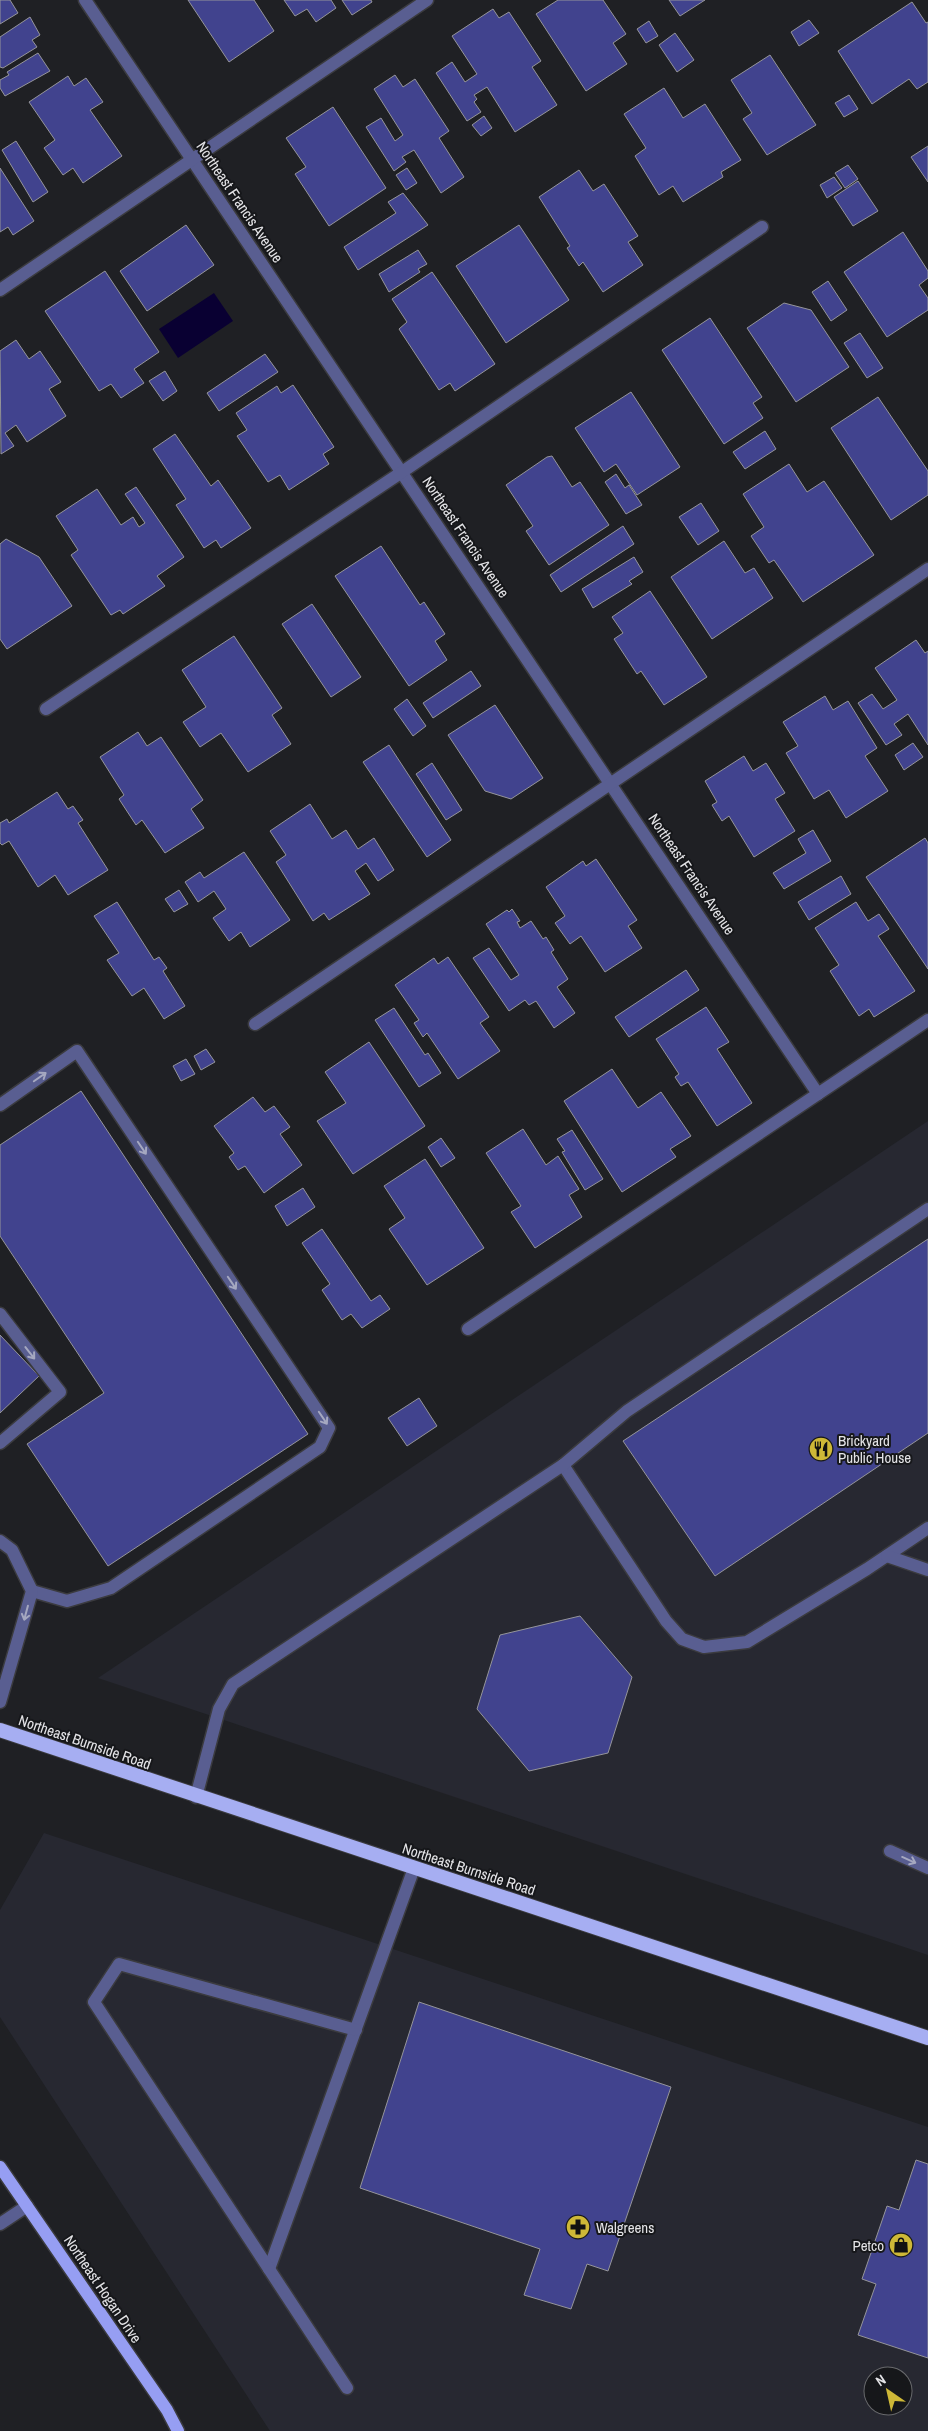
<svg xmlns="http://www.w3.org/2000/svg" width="928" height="2431" font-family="'Archivo Narrow',sans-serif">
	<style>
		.built { fill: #272831; fill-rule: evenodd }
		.water { fill: #090032 }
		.building { fill: #41438e; stroke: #95959a }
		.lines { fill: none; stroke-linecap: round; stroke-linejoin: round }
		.service-casing { stroke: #3b3b3f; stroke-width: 15 }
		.primary-casing { stroke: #3b3b3f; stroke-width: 15 }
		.trunk-casing { stroke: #3b3b3f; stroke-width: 16 }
		.service { stroke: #595e91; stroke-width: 12 }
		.primary { stroke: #969ef3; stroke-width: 12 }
		.trunk { stroke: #a6aef2; stroke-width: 14 }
		.oneway { stroke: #a5a8c0 }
		.labels { text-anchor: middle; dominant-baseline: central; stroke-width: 4; stroke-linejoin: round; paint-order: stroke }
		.street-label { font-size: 15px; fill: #e4e4e7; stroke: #16171a }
		.poi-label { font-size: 15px; fill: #e4e4e7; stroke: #16171a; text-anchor: start }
	</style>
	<rect width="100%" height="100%" fill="#1f2024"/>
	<g class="built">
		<polygon points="928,1121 928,1955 98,1678"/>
		<path d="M44,1833L928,2127V2431H270L0,2017V1910ZM873,2376H903V2406H873Z"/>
	</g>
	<polygon class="water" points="214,293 233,321 178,358 159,329"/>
	<g class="building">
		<polygon points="0,0 10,0 18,13 0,24"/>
		<polygon points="188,0 254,0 274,31 229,62"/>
		<polygon points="284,0 331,0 336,8 316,22 307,9 295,16"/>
		<polygon points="342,0 371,0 372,2 352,15"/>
		<polygon points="558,0 603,0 626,34 613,43 627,64 586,91 536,14"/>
		<polygon points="669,0 705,0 680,16"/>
		<polygon points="912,2 926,23 928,22 928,82 917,89 909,79 872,104 838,51"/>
		<polygon points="493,9 499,18 509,12 541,61 532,67 557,105 515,132 487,87 474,95 477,99 474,102 481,112 467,121 436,73 452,62 465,82 477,74 452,36"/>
		<polygon points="30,17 40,35 32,40 37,47 3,68 0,67 0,37"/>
		<polygon points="809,20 819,33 799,46 791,32"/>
		<polygon points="649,21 658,36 646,43 637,29"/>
		<polygon points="675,33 694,60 677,72 659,45"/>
		<polygon points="38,53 50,71 5,96 0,88 0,80 9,75 7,72"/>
		<polygon points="770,55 816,125 767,155 743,119 752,113 731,80"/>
		<polygon points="395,75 403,87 415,79 449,131 439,138 464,177 441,193 414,150 402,157 406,162 394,171 366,127 381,118 395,141 403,135 374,89"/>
		<polygon points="68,76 74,86 86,78 103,102 90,110 122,156 83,183 73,168 63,175 44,148 55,140 29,102"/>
		<polygon points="664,88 683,118 705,104 741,160 721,172 723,177 683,202 673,186 659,195 635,156 646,148 624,114"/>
		<polygon points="849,95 858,109 844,117 835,103"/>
		<polygon points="333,107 386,188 329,226 295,174 306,167 286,138"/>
		<polygon points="484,116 492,128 481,136 472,125"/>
		<polygon points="16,141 48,192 33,202 2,150"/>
		<polygon points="928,146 928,182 911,157"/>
		<polygon points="848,165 858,179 845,188 835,173"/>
		<polygon points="0,168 34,221 13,235 8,227 0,232"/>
		<polygon points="407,168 417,183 406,190 396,175"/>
		<polygon points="579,170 593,191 604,184 638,236 628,242 643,265 603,292 583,262 579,266 567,248 570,246 539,197"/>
		<polygon points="834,177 842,188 827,198 820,185"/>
		<polygon points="858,181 878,211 853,226 834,197"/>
		<polygon points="403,193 428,225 358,270 344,247 396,213 388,202"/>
		<polygon points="186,225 214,265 147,311 120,271"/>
		<polygon points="519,225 569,300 506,343 456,266"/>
		<polygon points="903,232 928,271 928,278 919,285 928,298 928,310 887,337 844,272"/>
		<polygon points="418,250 427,264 418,269 420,272 389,292 379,274"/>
		<polygon points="105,271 159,352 134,369 144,383 121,398 111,384 99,391 45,311"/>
		<polygon points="432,272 495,364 455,391 450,383 439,390 399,329 407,322 392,299"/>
		<polygon points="828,281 847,310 831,321 812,292"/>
		<polygon points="784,303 811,310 849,367 796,402 747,328"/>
		<polygon points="710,318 762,397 753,403 763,418 724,444 662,350"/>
		<polygon points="860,333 883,368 867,378 844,343"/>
		<polygon points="16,340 29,359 40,351 61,382 49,389 66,416 27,442 16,425 5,433 14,446 1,454 0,351"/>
		<polygon points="265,354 278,372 219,411 207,393"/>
		<polygon points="165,371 177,391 163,401 149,381"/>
		<polygon points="293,385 334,447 323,454 329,464 289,490 280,475 268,482 237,436 247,430 236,413 277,386 281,393"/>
		<polygon points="631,392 680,467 637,495 616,464 604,472 575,428"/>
		<polygon points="878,397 928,471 928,495 891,520 831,428"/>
		<polygon points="765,431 776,449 745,469 733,452"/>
		<polygon points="175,434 211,486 218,480 251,528 221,548 216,540 204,548 176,505 186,499 153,449"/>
		<polygon points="552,456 572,487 580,482 609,525 549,565 526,531 533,526 506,485 547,457"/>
		<polygon points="789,464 807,492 824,481 874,555 803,602 774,560 769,563 751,536 764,527 743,494"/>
		<polygon points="616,474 625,488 629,485 642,505 626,514 605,482"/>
		<polygon points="136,487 184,557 157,576 165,586 123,614 120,610 111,615 71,555 78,550 56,516 97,489 121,525 133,517 139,527 145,523 125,494"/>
		<polygon points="701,503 719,531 698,545 679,517"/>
		<polygon points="623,526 634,544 561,592 550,575"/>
		<polygon points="6,539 39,557 72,606 7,649 0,639 0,544"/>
		<polygon points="724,541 745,573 754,568 773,598 712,639 671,577"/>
		<polygon points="381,546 420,605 424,602 445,634 435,641 447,660 409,686 335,576"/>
		<polygon points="634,557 643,572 629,581 632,584 593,608 582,589"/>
		<polygon points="650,591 707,677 664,705 641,671 637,674 614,639 623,633 612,617"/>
		<polygon points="312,604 361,677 331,697 282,624"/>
		<polygon points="234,636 282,708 272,715 291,744 248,772 221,733 200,747 183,722 206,707 182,670"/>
		<polygon points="916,640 925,653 928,651 928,745 908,714 894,724 902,735 886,745 858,703 872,694 883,709 897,700 875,668"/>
		<polygon points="471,671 481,686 433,718 423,703"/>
		<polygon points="825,696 833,710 848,701 877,748 865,756 888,791 846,818 829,790 814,799 786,753 798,746 783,722"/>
		<polygon points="407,699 426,726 413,736 394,709"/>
		<polygon points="495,705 543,778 511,799 485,791 448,735"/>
		<polygon points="138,732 147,746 161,737 203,800 191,809 204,828 165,853 142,820 136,825 119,799 124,795 100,757"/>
		<polygon points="913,743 923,757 904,770 895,755"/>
		<polygon points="389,745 451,840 427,857 363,762"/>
		<polygon points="744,756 753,771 766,763 785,793 775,799 795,831 754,857 729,816 722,821 712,805 717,802 705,781"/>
		<polygon points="432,763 462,810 446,820 416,774"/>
		<polygon points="57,792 68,809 73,806 83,820 78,823 108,870 68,895 55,875 38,887 9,841 2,845 0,843 0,823 7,819 9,823"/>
		<polygon points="310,804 332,839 346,830 358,849 374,838 394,870 378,881 366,863 355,871 370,894 329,920 324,913 313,921 276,862 286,855 270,831"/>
		<polygon points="813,830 831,861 784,889 773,873 806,853 798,839"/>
		<polygon points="925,838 928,843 928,969 866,877"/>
		<polygon points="244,852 290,920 250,947 241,932 229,941 213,918 226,909 214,891 198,902 185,882 200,872 204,878"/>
		<polygon points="596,859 637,920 628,926 642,948 605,972 581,936 570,944 555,923 565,916 546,887 583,861 586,866"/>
		<polygon points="841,876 851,894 809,920 798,902"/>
		<polygon points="179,890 188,904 174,912 165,899"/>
		<polygon points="117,902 154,960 159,957 167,968 163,971 185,1006 164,1019 144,988 132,996 107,960 119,953 94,916"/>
		<polygon points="856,902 868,921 879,914 889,929 878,936 915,991 874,1017 869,1009 859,1016 830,971 839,965 815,928"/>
		<polygon points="512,909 520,921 517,922 520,928 531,921 543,939 546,937 554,950 551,952 568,979 557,987 575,1013 554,1028 536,1001 529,1005 525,1000 509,1011 473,958 489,948 511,980 519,975 486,924 507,910 509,912"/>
		<polygon points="448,957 489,1017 480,1023 500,1051 458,1079 427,1033 423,1037 414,1023 419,1020 395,985 434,958 438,964"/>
		<polygon points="686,970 699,990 629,1037 615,1017"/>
		<polygon points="706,1007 729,1042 717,1049 752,1103 717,1126 688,1082 681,1086 675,1077 679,1074 656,1039"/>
		<polygon points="394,1008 425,1055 428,1053 441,1073 419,1087 375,1020"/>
		<polygon points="369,1042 425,1126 353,1174 317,1121 346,1103 325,1072"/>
		<polygon points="206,1049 215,1062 201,1070 194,1056"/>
		<polygon points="186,1059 195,1074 181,1081 173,1066"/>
		<polygon points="612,1069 638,1108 661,1092 691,1136 670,1149 676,1157 622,1192 564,1101"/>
		<polygon points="81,1091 308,1434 108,1566 27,1444 104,1393 0,1236 0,1145"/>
		<polygon points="253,1097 265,1112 274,1106 290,1127 280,1134 302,1165 264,1193 245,1166 238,1170 229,1157 234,1153 214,1126"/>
		<polygon points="523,1129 546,1165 558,1156 579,1189 569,1195 582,1217 535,1248 511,1212 521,1206 486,1153"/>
		<polygon points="572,1130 603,1179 585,1190 562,1152 565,1151 557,1139"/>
		<polygon points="441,1138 455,1158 441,1167 428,1147"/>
		<polygon points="425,1159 484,1248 427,1285 389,1229 405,1218 384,1186"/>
		<polygon points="303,1188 315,1207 287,1226 275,1206"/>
		<polygon points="322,1229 371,1301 380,1295 390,1309 362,1328 351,1314 342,1320 322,1290 330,1284 302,1243"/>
		<polygon points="928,1239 928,1433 715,1576 623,1441"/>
		<polygon points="0,1335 39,1376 0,1413"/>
		<polygon points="419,1398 437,1426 407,1446 388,1418"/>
		<polygon points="580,1616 632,1677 608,1753 529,1771 477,1709 500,1635"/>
		<polygon points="419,2002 671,2087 608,2271 587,2264 571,2309 524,2295 540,2249 360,2188"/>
		<polygon points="916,2160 928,2164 928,2358 858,2335 876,2284 862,2279 887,2206 899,2210"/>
	</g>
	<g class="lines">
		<g class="service-casing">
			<g id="service">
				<polyline points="85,0 818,1094"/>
				<polyline points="0,290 427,0"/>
				<polyline points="46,709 402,472 762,227"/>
				<polyline points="255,1024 928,569"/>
				<polyline points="0,1105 77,1051 329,1428 320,1447 111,1588 67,1601 32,1591"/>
				<polyline points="0,1314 60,1392 0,1443"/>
				<polyline points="468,1329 928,1020"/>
				<polyline points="563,1465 666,1621 682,1639 704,1647 747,1642 867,1569 928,1528"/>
				<polyline points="0,1541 12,1550 32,1591 0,1702"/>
				<polyline points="887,1556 928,1570"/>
				<polyline points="196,1797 219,1709 233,1684 563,1465 627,1411 928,1209"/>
				<polyline points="890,1851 928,1868"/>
				<polyline points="0,2224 27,2206"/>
				<polyline points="269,2269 414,1868"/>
				<polyline points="347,2388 94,2002 119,1964 356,2030"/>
			</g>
		</g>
		<g class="primary-casing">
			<polyline id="primary" points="0,2167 167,2410 178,2431"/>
		</g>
		<g class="trunk-casing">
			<polyline id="trunk" points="0,1730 928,2038"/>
		</g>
		<use href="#service" class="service"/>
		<use href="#primary" class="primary"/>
		<use href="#trunk" class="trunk"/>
	</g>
	<defs><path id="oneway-shaft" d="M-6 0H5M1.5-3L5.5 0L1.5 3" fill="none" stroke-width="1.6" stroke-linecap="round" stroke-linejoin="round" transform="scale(1.25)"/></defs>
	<g class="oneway">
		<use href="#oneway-shaft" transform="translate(40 1077) rotate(-35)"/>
		<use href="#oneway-shaft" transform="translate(142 1148) rotate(56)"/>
		<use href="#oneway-shaft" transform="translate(232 1283) rotate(56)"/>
		<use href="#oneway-shaft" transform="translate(30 1353) rotate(52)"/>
		<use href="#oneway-shaft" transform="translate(323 1418) rotate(56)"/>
		<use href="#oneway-shaft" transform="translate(26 1613) rotate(105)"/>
		<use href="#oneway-shaft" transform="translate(909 1860) rotate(24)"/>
	</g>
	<defs>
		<g id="restaurant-disc" transform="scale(1.25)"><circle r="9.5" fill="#ceb837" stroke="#16171a"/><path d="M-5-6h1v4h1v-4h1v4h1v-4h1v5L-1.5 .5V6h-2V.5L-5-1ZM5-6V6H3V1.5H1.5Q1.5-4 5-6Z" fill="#111"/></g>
		<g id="pharmacy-disc" transform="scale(1.25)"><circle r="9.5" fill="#ceb837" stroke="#16171a"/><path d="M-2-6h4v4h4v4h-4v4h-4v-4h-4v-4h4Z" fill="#111"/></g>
		<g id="shop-disc" transform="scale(1.25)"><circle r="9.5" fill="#ceb837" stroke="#16171a"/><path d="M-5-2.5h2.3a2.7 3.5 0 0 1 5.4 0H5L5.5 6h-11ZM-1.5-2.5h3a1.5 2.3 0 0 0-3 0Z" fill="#111"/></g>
	</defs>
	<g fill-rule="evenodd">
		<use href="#restaurant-disc" x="821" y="1449"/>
		<use href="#pharmacy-disc" x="578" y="2227"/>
		<use href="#shop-disc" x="901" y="2245"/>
	</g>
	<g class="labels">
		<g class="street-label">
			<text transform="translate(240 202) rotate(56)">Northeast Francis Avenue</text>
			<text transform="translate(466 537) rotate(56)">Northeast Francis Avenue</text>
			<text transform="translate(692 874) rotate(56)">Northeast Francis Avenue</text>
			<text transform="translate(85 1742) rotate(19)">Northeast Burnside Road</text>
			<text transform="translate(469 1869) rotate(18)">Northeast Burnside Road</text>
			<text transform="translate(103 2289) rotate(56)">Northeast Hogan Drive</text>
		</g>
		<g class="poi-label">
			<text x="838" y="1440">Brickyard<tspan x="838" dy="17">Public House</tspan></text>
			<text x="596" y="2227">Walgreens</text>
			<text x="884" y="2245" text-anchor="end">Petco</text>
		</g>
	</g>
	<g transform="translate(888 2391) rotate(326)"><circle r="24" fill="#16171a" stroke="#68696c"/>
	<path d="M0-4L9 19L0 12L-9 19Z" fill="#ceb837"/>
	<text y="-8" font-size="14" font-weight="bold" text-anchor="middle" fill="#e4e4e7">N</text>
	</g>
</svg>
